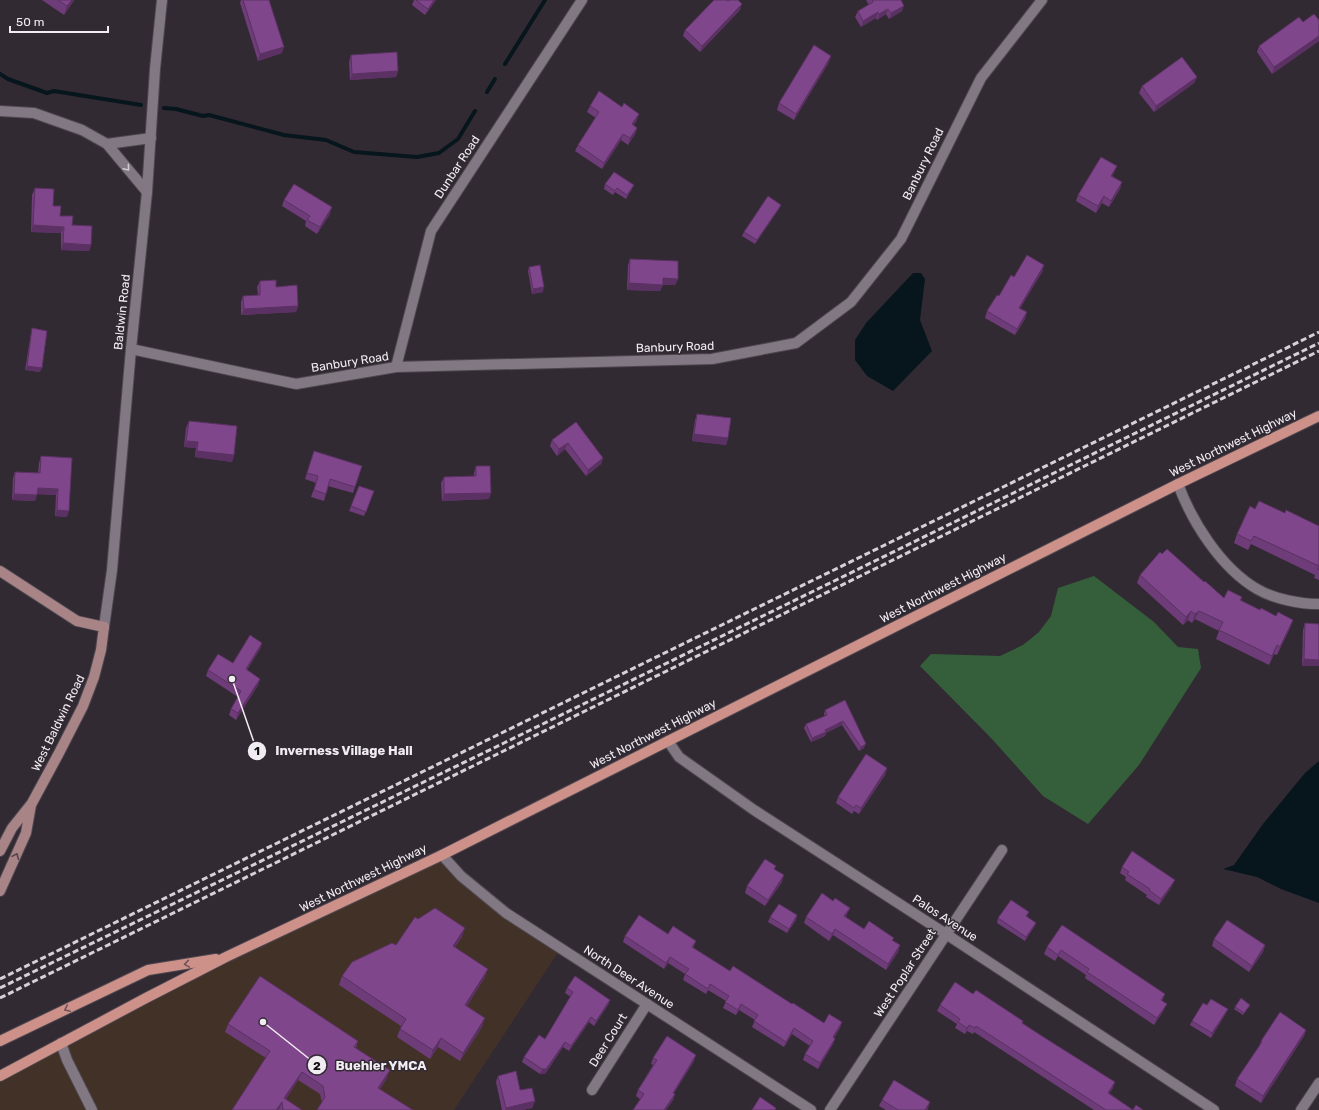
<svg xmlns="http://www.w3.org/2000/svg" width="1319" height="1110" font-family="Rubik,sans-serif">
	<style>
		.commercial { fill: #423127 }
		.green { fill: #355f3a }
		.water { fill: #06161c }
		.lines { fill: none; stroke-linecap: round; stroke-linejoin: round }
		.stream { stroke: #06161c; stroke-width: 4 }
		.minor-casing { stroke: #4e474f; stroke-width: 12 }
		.tertiary-casing { stroke: #4e474f; stroke-width: 12 }
		.secondary-casing { stroke: #4e474f; stroke-width: 12 }
		.primary-casing { stroke: #4e474f; stroke-width: 12 }
		.minor { stroke: #827883; stroke-width: 10 }
		.tertiary { stroke: #827883; stroke-width: 10 }
		.secondary { stroke: #a88487; stroke-width: 10 }
		.primary { stroke: #cd918a; stroke-width: 10 }
		.rail { stroke: #d6d0d7; stroke-width: 3; stroke-dasharray: 6 3; stroke-linecap: butt }
		.wall { fill: #6e3c78 }
		.shaded-wall { fill: #5a3162 }
		.building { fill: #80468c; stroke: #5a3162 }
		.oneway { stroke: #d0c9d1 }
		.oneway2 { stroke: #55454c }
		.oneway3 { stroke: #705356 }
		.labels { text-anchor: middle; dominant-baseline: central; stroke-width: 3; stroke-linejoin: round; paint-order: stroke }
		.street-label { font-size: 12px; fill: #f1ecf2; stroke: #322a33 }
		.leader { fill: none; stroke: #f1ecf2; stroke-width: 1.5 }
		.callout-dot { fill: #f1ecf2; stroke: #322a33; stroke-width: 1.5 }
		.mark-label { font-size: 12px; text-anchor: middle; font-weight: bold; fill: #111 }
		.callout-label { font-size: 13px; text-anchor: middle; font-weight: bold; fill: #f1ecf2; stroke: #322a33; stroke-width: 3; stroke-linejoin: round; paint-order: stroke }
	</style>
	<rect width="100%" height="100%" fill="#322a33"/>
	<polygon class="commercial" points="442,855 461,876 561,948 454,1110 0,1110 0,1076 73,1037"/>
	<polygon class="green" points="1094,576 1154,622 1178,647 1198,649 1201,668 1139,765 1088,824 1043,796 992,739 920,666 931,654 1000,656 1023,645 1039,632 1051,616 1058,588"/>
	<g class="water">
		<polygon points="913,273 921,273 925,279 920,320 932,351 893,391 867,376 855,360 855,340 866,323"/>
		<polygon points="1319,761 1319,903 1281,889 1257,877 1223,869 1234,865 1263,824 1305,773"/>
	</g>
	<g class="lines">
		<g class="stream">
			<polyline points="505,64 545,0"/>
			<polyline points="0,74 8,79 47,93 54,91 141,105"/>
			<polyline points="487,92 495,79"/>
			<polyline points="164,108 176,109 203,116 209,115 284,135 326,140 354,152 417,157 439,153 458,139 475,111"/>
		</g>
		<g class="minor-casing">
			<g id="minor">
				<polyline points="0,111 34,113 82,130 107,144 147,192"/>
				<polyline points="107,144 151,138"/>
				<polyline points="131,349 296,384 396,367 712,359 796,343 851,302 901,239 981,78 1042,0"/>
				<polyline points="396,367 431,231 582,0"/>
				<path d="M1178,484C1192,522 1221,568 1257,589C1274,599 1300,604 1319,604"/>
				<polyline points="668,741 679,757 754,810 946,934 1214,1110"/>
				<polyline points="442,855 461,876 506,913 811,1110"/>
				<polyline points="61,1043 67,1060 92,1110"/>
				<polyline points="592,1090 647,1004"/>
				<polyline points="830,1110 1002,850"/>
				<polyline points="1301,1110 1319,1083"/>
			</g>
		</g>
		<g class="tertiary-casing">
			<polyline id="tertiary" points="104,627 112,570 131,349 147,192 155,69 162,0"/>
		</g>
		<g class="secondary-casing">
			<g id="secondary">
				<polyline points="0,571 77,621 104,627 101,650 94,677 83,706 59,753 32,803 12,828 0,851"/>
				<polyline points="0,891 26,833 31,805"/>
			</g>
		</g>
		<g class="primary-casing">
			<g id="primary">
				<polyline points="0,1041 148,970 216,959"/>
				<polyline points="0,1076 146,998 226,957 442,855 1178,484 1319,416"/>
			</g>
		</g>
		<use href="#minor" class="minor"/>
		<use href="#tertiary" class="tertiary"/>
		<use href="#secondary" class="secondary"/>
		<use href="#primary" class="primary"/>
		<g class="rail">
			<polyline points="0,979 1319,332"/>
			<polyline points="0,988 504,743 1319,343"/>
			<polyline points="0,998 1319,351"/>
		</g>
	</g>
	<g class="wall">
		<polygon points="42,0 74,0 64,15"/>
		<polygon points="241,0 269,0 282,53 258,61 240,3"/>
		<polygon points="414,0 436,0 425,15 412,5"/>
		<polygon points="866,0 901,0 902,11 889,19 886,14 877,20 876,18 861,27 855,17 858,11 869,5"/>
		<polygon points="740,10 700,52 683,36 685,30"/>
		<polygon points="1319,20 1319,41 1272,74 1257,52 1259,46 1303,22"/>
		<polygon points="351,55 398,71 396,77 350,80 349,62"/>
		<polygon points="829,62 794,120 777,110 779,103"/>
		<polygon points="1197,77 1194,83 1154,112 1139,93 1142,86"/>
		<polygon points="590,106 637,120 633,125 637,128 635,134 628,145 621,140 602,169 575,151 578,145 596,118 587,112"/>
		<polygon points="1117,166 1112,176 1122,182 1120,189 1109,207 1102,203 1096,213 1076,201 1078,195"/>
		<polygon points="605,184 632,189 626,199 615,192 613,195 604,189"/>
		<polygon points="35,188 60,216 72,225 91,245 89,251 61,250 61,233 31,232 32,195"/>
		<polygon points="284,200 330,214 317,234 305,226 306,221 282,206"/>
		<polygon points="781,205 779,209 755,244 742,236 744,232"/>
		<polygon points="630,259 678,279 675,285 663,285 660,291 627,290 628,265"/>
		<polygon points="1044,265 1042,272 1020,308 1025,319 1015,335 985,318 987,311 1014,277"/>
		<polygon points="529,267 543,292 532,294 528,271"/>
		<polygon points="260,281 276,287 298,306 296,312 241,315 241,302 243,296 258,295 257,287"/>
		<polygon points="32,328 40,372 25,370 31,333"/>
		<polygon points="697,414 728,438 726,445 692,441 695,420"/>
		<polygon points="189,421 234,455 232,462 195,457 196,448 184,447 186,428"/>
		<polygon points="576,422 603,458 601,464 586,476 565,449 557,456 550,446 552,440"/>
		<polygon points="314,451 355,487 353,493 328,486 324,501 311,497 316,483 305,479"/>
		<polygon points="41,456 72,458 67,517 55,516 56,495 37,494 35,501 12,500 13,478 15,472 38,473 39,463"/>
		<polygon points="476,466 489,499 442,501 441,483 444,477 474,476 474,473"/>
		<polygon points="359,486 374,491 364,516 349,511"/>
		<polygon points="1255,509 1285,513 1319,526 1319,580 1314,578 1315,575 1251,544 1248,550 1234,543 1237,534"/>
		<polygon points="1140,575 1204,582 1224,598 1242,597 1241,601 1260,610 1290,628 1277,655 1274,654 1269,665 1216,639 1219,631 1195,619 1192,623 1188,620 1183,625 1137,583"/>
		<polygon points="1305,623 1319,624 1319,666 1302,666 1303,630"/>
		<polygon points="262,643 260,649 247,670 260,679 258,685 236,720 229,715 231,709 238,697 206,676 208,670 233,663"/>
		<polygon points="845,700 864,748 859,751 842,725 826,733 825,736 811,742 804,728 806,724 825,716 824,714 825,710"/>
		<polygon points="887,768 885,775 859,814 854,811 852,814 836,803 838,797"/>
		<polygon points="1122,867 1172,886 1159,905 1146,897 1147,895 1125,880 1126,877 1120,873"/>
		<polygon points="775,869 782,882 765,906 745,893 747,886"/>
		<polygon points="833,901 850,908 847,914 846,917 864,929 892,940 900,945 898,952 886,970 833,935 829,941 804,923 806,917"/>
		<polygon points="797,915 796,920 787,933 768,922 770,917"/>
		<polygon points="1028,916 1027,917 1036,923 1034,927 1025,941 997,923 998,918"/>
		<polygon points="1062,925 1165,994 1162,1001 1164,1010 1154,1025 1085,978 1086,975 1058,956 1055,961 1044,954 1047,947"/>
		<polygon points="668,934 696,941 693,948 730,971 792,1004 824,1023 842,1022 840,1028 834,1038 833,1044 818,1069 803,1060 805,1054 810,1046 792,1034 784,1047 752,1027 755,1020 739,1010 736,1015 723,1008 726,1001 708,990 706,994 683,980 685,974 668,963 664,969 623,942 625,936"/>
		<polygon points="462,937 455,947 485,977 467,1006 482,1027 460,1061 438,1047 430,1059 397,1037 400,1029 401,1026 339,985 342,976 396,945"/>
		<polygon points="1214,939 1265,945 1263,952 1249,972 1212,946"/>
		<polygon points="567,988 610,1000 608,1005 594,1026 589,1022 569,1051 563,1047 545,1074 540,1074 522,1062 524,1057 545,1039 571,997 565,993"/>
		<polygon points="973,994 1023,1021 1022,1023 1113,1088 1109,1093 1133,1110 1143,1110 1094,1110 974,1032 973,1034 967,1031 965,1034 955,1028 957,1024 937,1011 940,1005"/>
		<polygon points="1207,1005 1228,1009 1226,1013 1211,1038 1190,1025 1192,1021"/>
		<polygon points="1250,1005 1243,1015 1234,1009 1235,1007"/>
		<polygon points="228,1024 358,1041 356,1048 387,1078 380,1089 322,1103 320,1094 298,1080 286,1099 302,1110 232,1110 266,1058 225,1032"/>
		<polygon points="1306,1030 1304,1036 1261,1103 1235,1086 1237,1079 1259,1046 1261,1041"/>
		<polygon points="653,1058 694,1061 674,1093 675,1094 673,1100 666,1110 633,1110 640,1099 636,1096 638,1090 653,1065 651,1064"/>
		<polygon points="498,1076 520,1090 535,1101 532,1108 522,1110 502,1110 496,1082"/>
		<polygon points="882,1100 928,1109 927,1110 886,1110 879,1106"/>
	</g>
	<g class="shaded-wall">
		<polygon points="72,0 74,0 73,2 64,15 67,6"/>
		<polygon points="434,0 436,0 425,15 428,9"/>
		<polygon points="742,4 740,10 700,52 702,46"/>
		<polygon points="904,6 902,11 889,19 891,13"/>
		<polygon points="888,9 886,14 877,20 879,14"/>
		<polygon points="878,12 876,18 861,27 863,21"/>
		<polygon points="1319,36 1319,41 1272,74 1274,67"/>
		<polygon points="284,47 282,53 258,61 260,54"/>
		<polygon points="831,56 829,62 794,120 796,114"/>
		<polygon points="398,71 396,77 350,80 352,74"/>
		<polygon points="1197,77 1194,83 1154,112 1156,106"/>
		<polygon points="639,114 637,120 630,131 632,124"/>
		<polygon points="637,128 635,134 628,145 630,138"/>
		<polygon points="623,134 621,140 602,169 604,163"/>
		<polygon points="1117,166 1114,173 1109,182 1111,176"/>
		<polygon points="1122,182 1120,189 1109,207 1111,201"/>
		<polygon points="634,185 632,189 626,199 627,195"/>
		<polygon points="1104,196 1102,203 1096,213 1098,206"/>
		<polygon points="781,205 779,209 755,244 757,240"/>
		<polygon points="332,207 330,214 317,234 320,227"/>
		<polygon points="33,225 64,227 61,233 31,232"/>
		<polygon points="63,243 91,245 89,251 61,250"/>
		<polygon points="1044,265 1042,272 1017,314 1019,308"/>
		<polygon points="663,278 678,279 675,285 663,285 660,291 627,290 629,283"/>
		<polygon points="544,287 543,292 532,294 533,289"/>
		<polygon points="298,306 296,312 241,315 244,309"/>
		<polygon points="1027,312 1025,319 1015,335 1017,329"/>
		<polygon points="27,366 42,368 40,372 25,370"/>
		<polygon points="694,434 728,438 726,445 692,441"/>
		<polygon points="186,441 198,442 196,448 184,447"/>
		<polygon points="568,443 565,449 557,456 559,449"/>
		<polygon points="197,451 234,455 232,462 195,457"/>
		<polygon points="603,458 601,464 586,476 588,470"/>
		<polygon points="38,488 58,489 56,495 36,494"/>
		<polygon points="491,493 489,499 442,501 444,494"/>
		<polygon points="14,494 37,495 35,501 12,500"/>
		<polygon points="57,510 69,511 67,517 55,516"/>
		<polygon points="1191,611 1188,620 1183,625 1186,617"/>
		<polygon points="1199,611 1195,619 1192,623 1195,614"/>
		<polygon points="1293,620 1290,628 1277,655 1280,647"/>
		<polygon points="262,643 260,649 243,676 246,669"/>
		<polygon points="1277,645 1274,654 1269,665 1272,656"/>
		<polygon points="1304,659 1319,660 1319,666 1302,666"/>
		<polygon points="260,679 258,685 236,720 238,713"/>
		<polygon points="843,721 842,725 826,733 825,736 811,742 812,738 825,730"/>
		<polygon points="866,744 864,748 859,751 861,747"/>
		<polygon points="887,768 885,775 859,814 861,808"/>
		<polygon points="784,875 782,882 765,906 768,900"/>
		<polygon points="1175,880 1172,886 1159,905 1161,899"/>
		<polygon points="850,908 847,914 842,922 844,916"/>
		<polygon points="797,915 796,920 787,933 789,929"/>
		<polygon points="1036,923 1034,927 1025,941 1026,937"/>
		<polygon points="465,928 462,937 450,954 453,946"/>
		<polygon points="835,929 833,935 829,941 832,934"/>
		<polygon points="900,945 898,952 886,970 888,964"/>
		<polygon points="1265,945 1263,952 1249,972 1252,966"/>
		<polygon points="670,957 668,963 664,969 666,963"/>
		<polygon points="488,969 485,977 462,1013 465,1005"/>
		<polygon points="610,1000 608,1005 594,1026 596,1021"/>
		<polygon points="741,1004 739,1010 736,1015 738,1010"/>
		<polygon points="1167,1004 1164,1010 1154,1025 1157,1018"/>
		<polygon points="1228,1009 1226,1013 1211,1038 1212,1033"/>
		<polygon points="591,1017 589,1022 569,1051 571,1046"/>
		<polygon points="485,1018 482,1027 460,1061 463,1053"/>
		<polygon points="842,1022 840,1028 831,1043 833,1037"/>
		<polygon points="969,1025 967,1031 965,1034 967,1028"/>
		<polygon points="794,1028 792,1034 784,1047 786,1042"/>
		<polygon points="1306,1030 1304,1036 1261,1103 1263,1096"/>
		<polygon points="441,1038 438,1047 430,1059 433,1050"/>
		<polygon points="835,1039 833,1044 818,1069 820,1063"/>
		<polygon points="565,1042 563,1047 545,1074 540,1074 542,1069"/>
		<polygon points="696,1055 694,1061 670,1098 673,1093"/>
		<polygon points="390,1070 387,1078 375,1096 378,1088"/>
		<polygon points="302,1072 298,1080 282,1105 284,1098"/>
		<polygon points="1115,1082 1113,1088 1106,1099 1108,1093"/>
		<polygon points="675,1094 673,1100 666,1110 664,1110"/>
		<polygon points="535,1101 532,1108 522,1110 505,1110 506,1108"/>
		<polygon points="282,1102 279,1110 276,1110"/>
		<polygon points="930,1102 928,1109 927,1110 925,1110"/>
	</g>
	<g class="building">
		<polygon points="58,0 72,0 67,6"/>
		<polygon points="243,0 269,0 284,47 260,54"/>
		<polygon points="416,0 434,0 428,9"/>
		<polygon points="714,0 727,0 728,1 729,0 738,0 742,4 702,46 685,30"/>
		<polygon points="872,0 901,0 904,6 891,13 888,9 879,14 878,12 863,21 858,11 873,2"/>
		<polygon points="1314,14 1319,20 1319,36 1274,67 1259,46 1299,17 1303,22"/>
		<polygon points="814,45 831,56 796,114 779,103"/>
		<polygon points="397,52 398,71 352,74 351,55"/>
		<polygon points="1182,57 1197,77 1156,106 1142,86"/>
		<polygon points="599,91 622,107 624,103 639,114 632,124 637,128 630,138 623,134 604,163 578,145 599,112 590,106"/>
		<polygon points="1101,157 1117,166 1111,176 1122,182 1111,201 1104,196 1098,206 1078,195"/>
		<polygon points="614,172 634,185 627,195 617,188 615,191 605,184"/>
		<polygon points="294,184 332,207 320,227 307,220 310,216 284,200"/>
		<polygon points="35,188 54,189 53,206 61,206 60,216 73,216 72,225 92,226 91,245 63,243 64,227 33,225"/>
		<polygon points="768,196 781,205 757,240 744,232"/>
		<polygon points="1027,255 1044,265 1019,308 1027,312 1017,329 987,311 997,295 999,296 1011,275 1014,277"/>
		<polygon points="630,259 678,261 678,279 663,278 663,285 629,283"/>
		<polygon points="540,265 544,287 533,289 529,267"/>
		<polygon points="276,280 276,287 297,285 298,306 244,309 243,296 260,295 260,281"/>
		<polygon points="32,328 47,331 42,368 27,366"/>
		<polygon points="697,414 731,418 728,438 694,434"/>
		<polygon points="189,421 237,426 234,455 197,451 198,442 186,441"/>
		<polygon points="576,422 603,458 588,470 568,443 559,449 552,440"/>
		<polygon points="314,451 362,466 355,487 330,479 326,494 314,490 318,476 307,473"/>
		<polygon points="41,456 72,458 69,511 57,510 58,489 38,488 37,495 14,494 15,472 40,473"/>
		<polygon points="476,466 490,466 491,493 444,494 444,477 476,476"/>
		<polygon points="359,486 374,491 366,512 351,506"/>
		<polygon points="1259,501 1285,513 1286,510 1319,526 1319,570 1317,569 1319,566 1254,536 1251,541 1237,534 1250,506 1255,509"/>
		<polygon points="1167,549 1204,582 1205,581 1224,598 1228,590 1242,597 1240,600 1260,610 1261,608 1276,616 1278,612 1293,620 1280,647 1277,645 1272,656 1219,630 1223,622 1199,611 1195,614 1191,611 1186,617 1140,575 1160,552 1162,554"/>
		<polygon points="1305,623 1319,624 1319,660 1304,659"/>
		<polygon points="250,635 262,643 246,669 260,679 238,713 231,709 241,691 208,670 218,654 233,663"/>
		<polygon points="845,700 866,744 861,747 843,721 825,730 826,732 812,738 806,724 827,715 825,710"/>
		<polygon points="866,754 887,768 861,808 856,805 854,808 838,797"/>
		<polygon points="1132,851 1175,880 1161,899 1149,890 1150,889 1127,874 1129,872 1122,867"/>
		<polygon points="765,859 776,866 774,869 784,875 768,900 747,886"/>
		<polygon points="822,893 833,901 835,898 850,908 844,916 864,929 869,921 894,938 892,940 900,945 888,964 835,929 832,934 806,917"/>
		<polygon points="1011,900 1029,912 1026,916 1036,923 1026,937 998,918"/>
		<polygon points="779,904 797,915 789,929 770,917"/>
		<polygon points="435,908 465,928 453,946 488,969 465,1005 485,1018 463,1053 441,1038 433,1050 400,1029 406,1019 342,976 352,962 392,943 396,945 415,917 418,919"/>
		<polygon points="639,915 668,934 673,926 696,941 692,947 730,971 733,966 792,1004 793,1003 824,1023 829,1014 842,1022 833,1037 835,1039 820,1063 805,1054 813,1041 794,1028 786,1042 754,1021 758,1015 741,1004 738,1010 725,1002 729,996 710,984 708,989 685,974 689,969 670,957 666,963 625,936"/>
		<polygon points="1227,920 1265,945 1252,966 1214,939"/>
		<polygon points="1062,925 1165,994 1161,1000 1167,1004 1157,1018 1087,972 1089,969 1061,950 1058,955 1047,947"/>
		<polygon points="260,976 358,1041 354,1047 390,1070 378,1088 413,1110 317,1110 325,1097 323,1086 302,1072 284,1098 302,1110 283,1110 282,1102 276,1110 232,1110 270,1051 228,1024"/>
		<polygon points="575,976 610,1000 596,1021 591,1017 571,1046 565,1042 546,1069 542,1069 524,1057 539,1035 545,1039 573,992 567,988"/>
		<polygon points="955,982 973,994 976,990 1023,1021 1022,1023 1045,1038 1115,1082 1108,1093 1133,1110 1136,1105 1143,1110 1106,1110 976,1026 975,1028 969,1025 967,1028 958,1022 960,1019 940,1005"/>
		<polygon points="1241,998 1250,1005 1244,1013 1235,1007"/>
		<polygon points="1211,999 1228,1009 1212,1033 1192,1021 1203,1003 1207,1005"/>
		<polygon points="1280,1012 1306,1030 1263,1096 1237,1079 1262,1042 1261,1041"/>
		<polygon points="667,1036 696,1055 673,1093 675,1094 664,1110 633,1110 644,1094 638,1090 657,1060 653,1058"/>
		<polygon points="516,1071 520,1090 532,1088 535,1101 506,1108 498,1076"/>
		<polygon points="894,1080 930,1102 925,1110 898,1110 882,1100"/>
		<polygon points="760,1097 776,1108 775,1110 752,1110"/>
	</g>
	<defs><path id="oneway-chevron" d="M-2-3.5L2.5 0L-2 3.5" fill="none" stroke-width="1.6" stroke-linecap="round" stroke-linejoin="round"/></defs>
	<use class="oneway" href="#oneway-chevron" transform="translate(127 168) rotate(50)"/>
	<use class="oneway2" href="#oneway-chevron" transform="translate(16 856) rotate(-66)"/>
	<g class="oneway3">
		<use href="#oneway-chevron" transform="translate(187 964) rotate(171)"/>
		<use href="#oneway-chevron" transform="translate(67 1009) rotate(155)"/>
	</g>
	<g class="labels">
		<g class="street-label">
			<text transform="translate(923 164) rotate(-64)">Banbury Road</text>
			<text transform="translate(457 167) rotate(-57)">Dunbar Road</text>
			<text transform="translate(122 312) rotate(-84)">Baldwin Road</text>
			<text transform="translate(675 347) rotate(-2)">Banbury Road</text>
			<text transform="translate(350 362) rotate(-9)">Banbury Road</text>
			<text transform="translate(1233 443) rotate(-26)">West Northwest Highway</text>
			<text transform="translate(943 588) rotate(-27)">West Northwest Highway</text>
			<text transform="translate(58 723) rotate(-64)">West Baldwin Road</text>
			<text transform="translate(653 734) rotate(-27)">West Northwest Highway</text>
			<text transform="translate(363 878) rotate(-26)">West Northwest Highway</text>
			<text transform="translate(945 918) rotate(33)">Palos Avenue</text>
			<text transform="translate(905 973) rotate(-57)">West Poplar Street</text>
			<text transform="translate(629 977) rotate(33)">North Deer Avenue</text>
			<text transform="translate(608 1040) rotate(-58)">Deer Court</text>
		</g>
	</g>
	<path class="leader" d="M232 679L257 751M263 1022L317 1065"/>
	<g class="callout-dot">
		<circle cx="232" cy="679" r="4"/>
		<circle cx="263" cy="1022" r="4"/>
		<circle cx="257" cy="751" r="10"/>
		<circle cx="317" cy="1065" r="10"/>
	</g>
	<g class="mark-label">
		<text x="257" y="755">1</text>
		<text x="317" y="1070">2</text>
	</g>
	<g class="callout-label">
		<text x="344" y="755">Inverness Village Hall</text>
		<text x="381" y="1070">Buehler YMCA</text>
	</g>
	<path d="M10 26v6h98v-6" fill="none" stroke="#f1ecf2" stroke-width="2"/>
	<text x="16" y="26" font-size="12" fill="#f1ecf2" stroke="#322a33" stroke-width="3" paint-order="stroke">50 m</text>
</svg>
